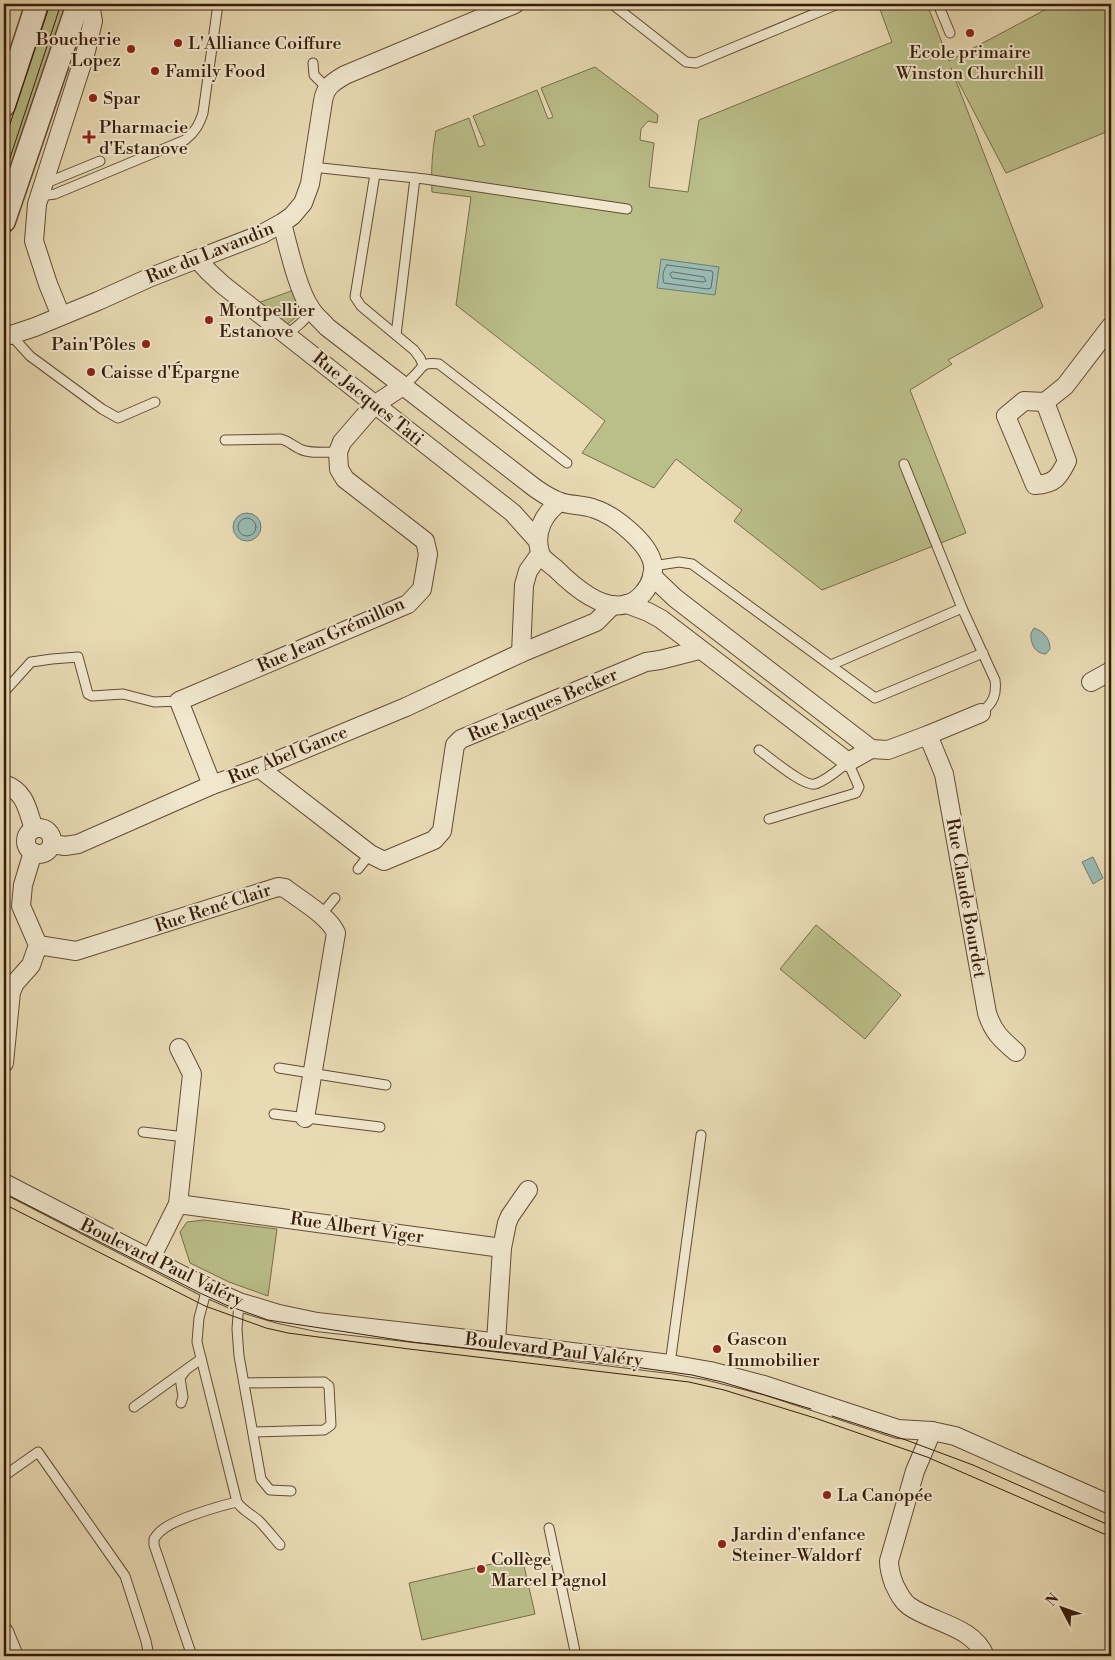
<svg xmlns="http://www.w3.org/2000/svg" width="1115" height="1660" font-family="'Libre Bodoni',serif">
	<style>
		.green { fill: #babe89; stroke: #786d4a }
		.water { fill: #98bab3; stroke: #717b6f }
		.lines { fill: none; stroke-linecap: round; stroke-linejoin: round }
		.shore { stroke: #686b5e; stroke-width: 1 }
		.service-casing { stroke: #634c34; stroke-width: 11 }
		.minor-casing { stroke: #634c34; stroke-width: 20 }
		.tertiary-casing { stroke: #634c34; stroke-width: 25 }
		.service { stroke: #f0e7ce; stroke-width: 9 }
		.minor { stroke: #f0e7ce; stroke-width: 18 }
		.tertiary { stroke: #f0e7ce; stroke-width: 22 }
		.tram { stroke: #371c0a; stroke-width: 1 }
		.poi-dot { fill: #8f2418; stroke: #f0e7ce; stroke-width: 2 }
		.labels { text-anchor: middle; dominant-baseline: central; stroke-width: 4; stroke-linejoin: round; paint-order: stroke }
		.poi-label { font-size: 18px; fill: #371c0a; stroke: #f0e7ce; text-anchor: start }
		.street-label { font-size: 18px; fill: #371c0a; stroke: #f0e7ce }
	</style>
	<rect width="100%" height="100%" fill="#e8dab3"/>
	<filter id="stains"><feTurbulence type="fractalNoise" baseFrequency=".004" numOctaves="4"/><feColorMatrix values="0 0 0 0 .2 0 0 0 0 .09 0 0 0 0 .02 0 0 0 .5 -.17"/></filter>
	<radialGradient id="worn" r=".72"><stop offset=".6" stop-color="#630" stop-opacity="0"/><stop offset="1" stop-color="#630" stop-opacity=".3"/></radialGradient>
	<g class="green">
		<polygon points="44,4 71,4 4,200 4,125"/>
		<path d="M878,4H927L949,61L1056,4H1109L1111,10V130L1006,173L951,68L1043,307L948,360L952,364L910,390L966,533L822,590L734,521L742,510L676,459L654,488L582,453L605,421L456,305L471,197L432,192C431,171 432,152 436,131L469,118L479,147L485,145L473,116L537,90L548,119L553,117L541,88L595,67L658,115L657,123L648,121L641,129L640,140L654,143L649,187L688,192L699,120L892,42Z"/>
		<polygon points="294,290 301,309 295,318 286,325 255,304"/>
		<polygon points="816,925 901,995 865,1039 780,969"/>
		<polygon points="204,1220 277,1229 268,1296 229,1282 190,1263 180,1232 187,1222"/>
		<polygon points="522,1557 535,1614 422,1640 409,1583"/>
	</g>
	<g class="water">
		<polygon points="661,259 719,267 715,295 657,288"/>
		<circle cx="247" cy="527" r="14"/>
		<path d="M1034,628C1043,631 1050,638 1050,649L1046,654C1035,654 1030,643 1031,633Z"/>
		<polygon points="1093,857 1103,878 1093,884 1082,862"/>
	</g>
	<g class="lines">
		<g class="shore">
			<path d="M667,265L712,271L713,274L711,288L708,289L664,283C662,279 663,268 667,265Z"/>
			<polygon points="673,272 704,277 706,281 703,282 672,278 670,274"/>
			<circle cx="247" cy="527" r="9"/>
		</g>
		<g class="service-casing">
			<g id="service">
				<polyline points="612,4 686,62 696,63 838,4"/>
				<polyline points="938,4 950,33"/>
				<polyline points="313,63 314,75 327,88"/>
				<polyline points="312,167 425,179 627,209"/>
				<polyline points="375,174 355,297 361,306 414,350 420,358 423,365"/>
				<polyline points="44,181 51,181 100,161"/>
				<path d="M40,196L55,194L185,140C195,132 199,125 203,113L218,4"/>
				<path d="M286,334C297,328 304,320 312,311"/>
				<polyline points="11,335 30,356 102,409 118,418 155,402"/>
				<polyline points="396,335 415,178"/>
				<path d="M403,386C407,383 410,380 413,377C424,366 422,362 439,364L567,463"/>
				<path d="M225,440L281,439C289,441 293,446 300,449C310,454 327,452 338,452"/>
				<path d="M904,464L962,608L995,680C997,695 993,703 981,713"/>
				<polyline points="653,566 679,562 692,564 875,698 983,653"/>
				<polyline points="831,665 962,608"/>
				<polyline points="4,692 31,662 52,659 78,657 88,694 92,696 123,694 154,702 179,701"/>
				<path d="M759,750C769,757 804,787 815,784C827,780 838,770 848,762L859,787L856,793L769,819"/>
				<polyline points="358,869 370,854"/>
				<polyline points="321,915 335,898"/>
				<polyline points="279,1068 386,1085"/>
				<polyline points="274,1114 380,1127"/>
				<polyline points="143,1132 185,1137"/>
				<path d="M207,1288L199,1318L197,1342L237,1502C242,1510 251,1514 258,1520C266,1528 273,1537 280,1545"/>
				<polyline points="239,1302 237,1329 239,1356 261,1479 270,1490 291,1491"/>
				<polyline points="670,1364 701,1135"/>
				<polyline points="244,1383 324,1382 329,1386 331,1425 324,1430 253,1432"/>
				<polyline points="181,1403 183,1397 180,1378 185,1371"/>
				<polyline points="134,1407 201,1359"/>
				<polyline points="4,1476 38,1452 125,1576 146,1641 149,1656"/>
				<polyline points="549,1528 576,1656"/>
				<path d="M192,1656L154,1545V1539C156,1536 159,1532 162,1530C175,1519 219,1506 237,1502"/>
			</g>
		</g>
		<g class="minor-casing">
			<g id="minor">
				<path d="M282,223C288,246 298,291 311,309C315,316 322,321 327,327L535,488C542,493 550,498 558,501C568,506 583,504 595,509C614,515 651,544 653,566C654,569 652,574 652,577C649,588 639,601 627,604C602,612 571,584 555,568C550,564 541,558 540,552C534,532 544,513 560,502"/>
				<polyline points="197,259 209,272 223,285 513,513 538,541"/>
				<polyline points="61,316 48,284 34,241 37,204 86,51 93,21 90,4"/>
				<path d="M4,335H11L35,327L98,301L151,277L262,234L282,223L292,216L303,203L310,184L323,101C325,87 333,82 345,75L515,4"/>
				<path d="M1045,402L1067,461C1059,477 1055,484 1035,485L1006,416L1024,401L1045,402L1065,386L1111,326"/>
				<polyline points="652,576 675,598 871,749 888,750 928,735 981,713"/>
				<polyline points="627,604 648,612 661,619 848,762 871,749"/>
				<polyline points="521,653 524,585 528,571 540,554"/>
				<polyline points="1091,682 1111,671"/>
				<path d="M928,735L944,774L987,1013C993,1032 1001,1039 1016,1052"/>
				<polyline points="259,768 370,854 384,861 434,840 442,831 455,745 461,739 646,662 660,660 699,650"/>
				<path d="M4,784C26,792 27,809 34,829"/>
				<polyline points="212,785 179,701 408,604 422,589 428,554 425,541 345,479 339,469 338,452 342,442 374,405 403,386"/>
				<circle cx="39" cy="841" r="13"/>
				<polyline points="52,844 65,846 78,844 212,785 259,768 406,707 521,653 596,622 613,605"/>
				<path d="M38,945L76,951L278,887L285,888C300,900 329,916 336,933L305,1118"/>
				<polyline points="4,1063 11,992 15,983 31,965 38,945 21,906 23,885 33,852"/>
				<polyline points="4,1183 207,1288 239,1302 279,1314 317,1322 459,1338 670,1364 710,1371 764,1385 898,1429 932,1431 955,1436 1111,1505"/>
				<polyline points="178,1204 502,1248"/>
				<polyline points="151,1258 178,1204 192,1074 179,1048"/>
				<polyline points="496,1342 502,1248 507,1223 510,1216 528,1190"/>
				<path d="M932,1431L915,1471L889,1561C889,1570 891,1576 894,1584C898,1592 902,1601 909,1606C933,1623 973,1626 985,1656"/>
				<polyline points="4,1632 14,1656"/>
			</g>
		</g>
		<g class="tertiary-casing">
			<g id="tertiary">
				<polyline points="4,105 37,4"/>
				<polyline points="4,221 78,4"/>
			</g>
		</g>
		<use href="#service" class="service"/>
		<use href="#minor" class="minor"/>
		<use href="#tertiary" class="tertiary"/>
		<g class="tram">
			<polyline points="4,142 50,4"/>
			<polyline points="4,176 61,4"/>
			<polyline points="4,1193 200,1293 226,1305 268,1320 412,1342 635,1367 692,1375 722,1382 811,1409"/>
			<polyline points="4,1204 205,1306 266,1328 288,1333 409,1349 689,1382 724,1390 815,1418 927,1457 1111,1537"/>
			<polyline points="832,1416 906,1440 973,1465 1111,1526"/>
		</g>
	</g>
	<g class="poi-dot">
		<circle cx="970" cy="33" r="5"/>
		<circle cx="178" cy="43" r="5"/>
		<circle cx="131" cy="49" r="5"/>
		<circle cx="155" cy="71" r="5"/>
		<circle cx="93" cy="98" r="5"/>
		<path d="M86.5 129.5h5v5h5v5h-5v5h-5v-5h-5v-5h5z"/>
		<circle cx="209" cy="320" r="5"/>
		<circle cx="146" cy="344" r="5"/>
		<circle cx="91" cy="372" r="5"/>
		<circle cx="717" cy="1349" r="5"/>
		<circle cx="827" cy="1495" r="5"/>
		<circle cx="722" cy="1544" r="5"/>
		<circle cx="481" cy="1569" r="5"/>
	</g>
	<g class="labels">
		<g class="poi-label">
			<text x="121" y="39" text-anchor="end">Boucherie<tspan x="121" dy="21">Lopez</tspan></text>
			<text x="188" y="43">L'Alliance Coiffure</text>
			<text x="970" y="52" text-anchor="middle">Ecole primaire<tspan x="970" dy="21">Winston Churchill</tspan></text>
			<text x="165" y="71">Family Food</text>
			<text x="103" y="98">Spar</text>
			<text x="99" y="127">Pharmacie<tspan x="99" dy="21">d'Estanove</tspan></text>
			<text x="219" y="310">Montpellier<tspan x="219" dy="21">Estanove</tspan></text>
			<text x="136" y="344" text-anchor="end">Pain'Pôles</text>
			<text x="101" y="372">Caisse d'Épargne</text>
			<text x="727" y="1339">Gascon<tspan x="727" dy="21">Immobilier</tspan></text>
			<text x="837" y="1495">La Canopée</text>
			<text x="732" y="1534">Jardin d'enfance<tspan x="732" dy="21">Steiner-Waldorf</tspan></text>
			<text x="491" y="1559">Collège<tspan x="491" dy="21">Marcel Pagnol</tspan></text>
		</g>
		<g class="street-label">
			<text transform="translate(210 253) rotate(-22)">Rue du Lavandin</text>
			<text transform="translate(368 399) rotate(39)">Rue Jacques Tati</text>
			<text transform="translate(331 635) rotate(-24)">Rue Jean Grémillon</text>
			<text transform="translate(543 705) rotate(-23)">Rue Jacques Becker</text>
			<text transform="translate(288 755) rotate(-22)">Rue Abel Gance</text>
			<text transform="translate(966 898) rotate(80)">Rue Claude Bourdet</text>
			<text transform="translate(213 908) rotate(-18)">Rue René Clair</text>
			<text transform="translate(357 1228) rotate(8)">Rue Albert Viger</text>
			<text transform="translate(162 1263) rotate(26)">Boulevard Paul Valéry</text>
			<text transform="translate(554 1350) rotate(7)">Boulevard Paul Valéry</text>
		</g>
	</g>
	<rect width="1115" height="1660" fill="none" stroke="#e8dab3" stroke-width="20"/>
	<rect x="5" y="5" width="1105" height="1650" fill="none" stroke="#371c0a" stroke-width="2.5"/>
	<rect x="10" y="10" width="1095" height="1640" fill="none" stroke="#371c0a"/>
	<g transform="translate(1062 1608) rotate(311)" stroke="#f0e7ce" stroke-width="4" paint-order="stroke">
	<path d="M0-4L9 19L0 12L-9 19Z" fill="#371c0a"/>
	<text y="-8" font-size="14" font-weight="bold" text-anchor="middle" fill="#371c0a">N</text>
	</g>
	<rect width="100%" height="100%" filter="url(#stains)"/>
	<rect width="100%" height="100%" fill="url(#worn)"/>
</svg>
